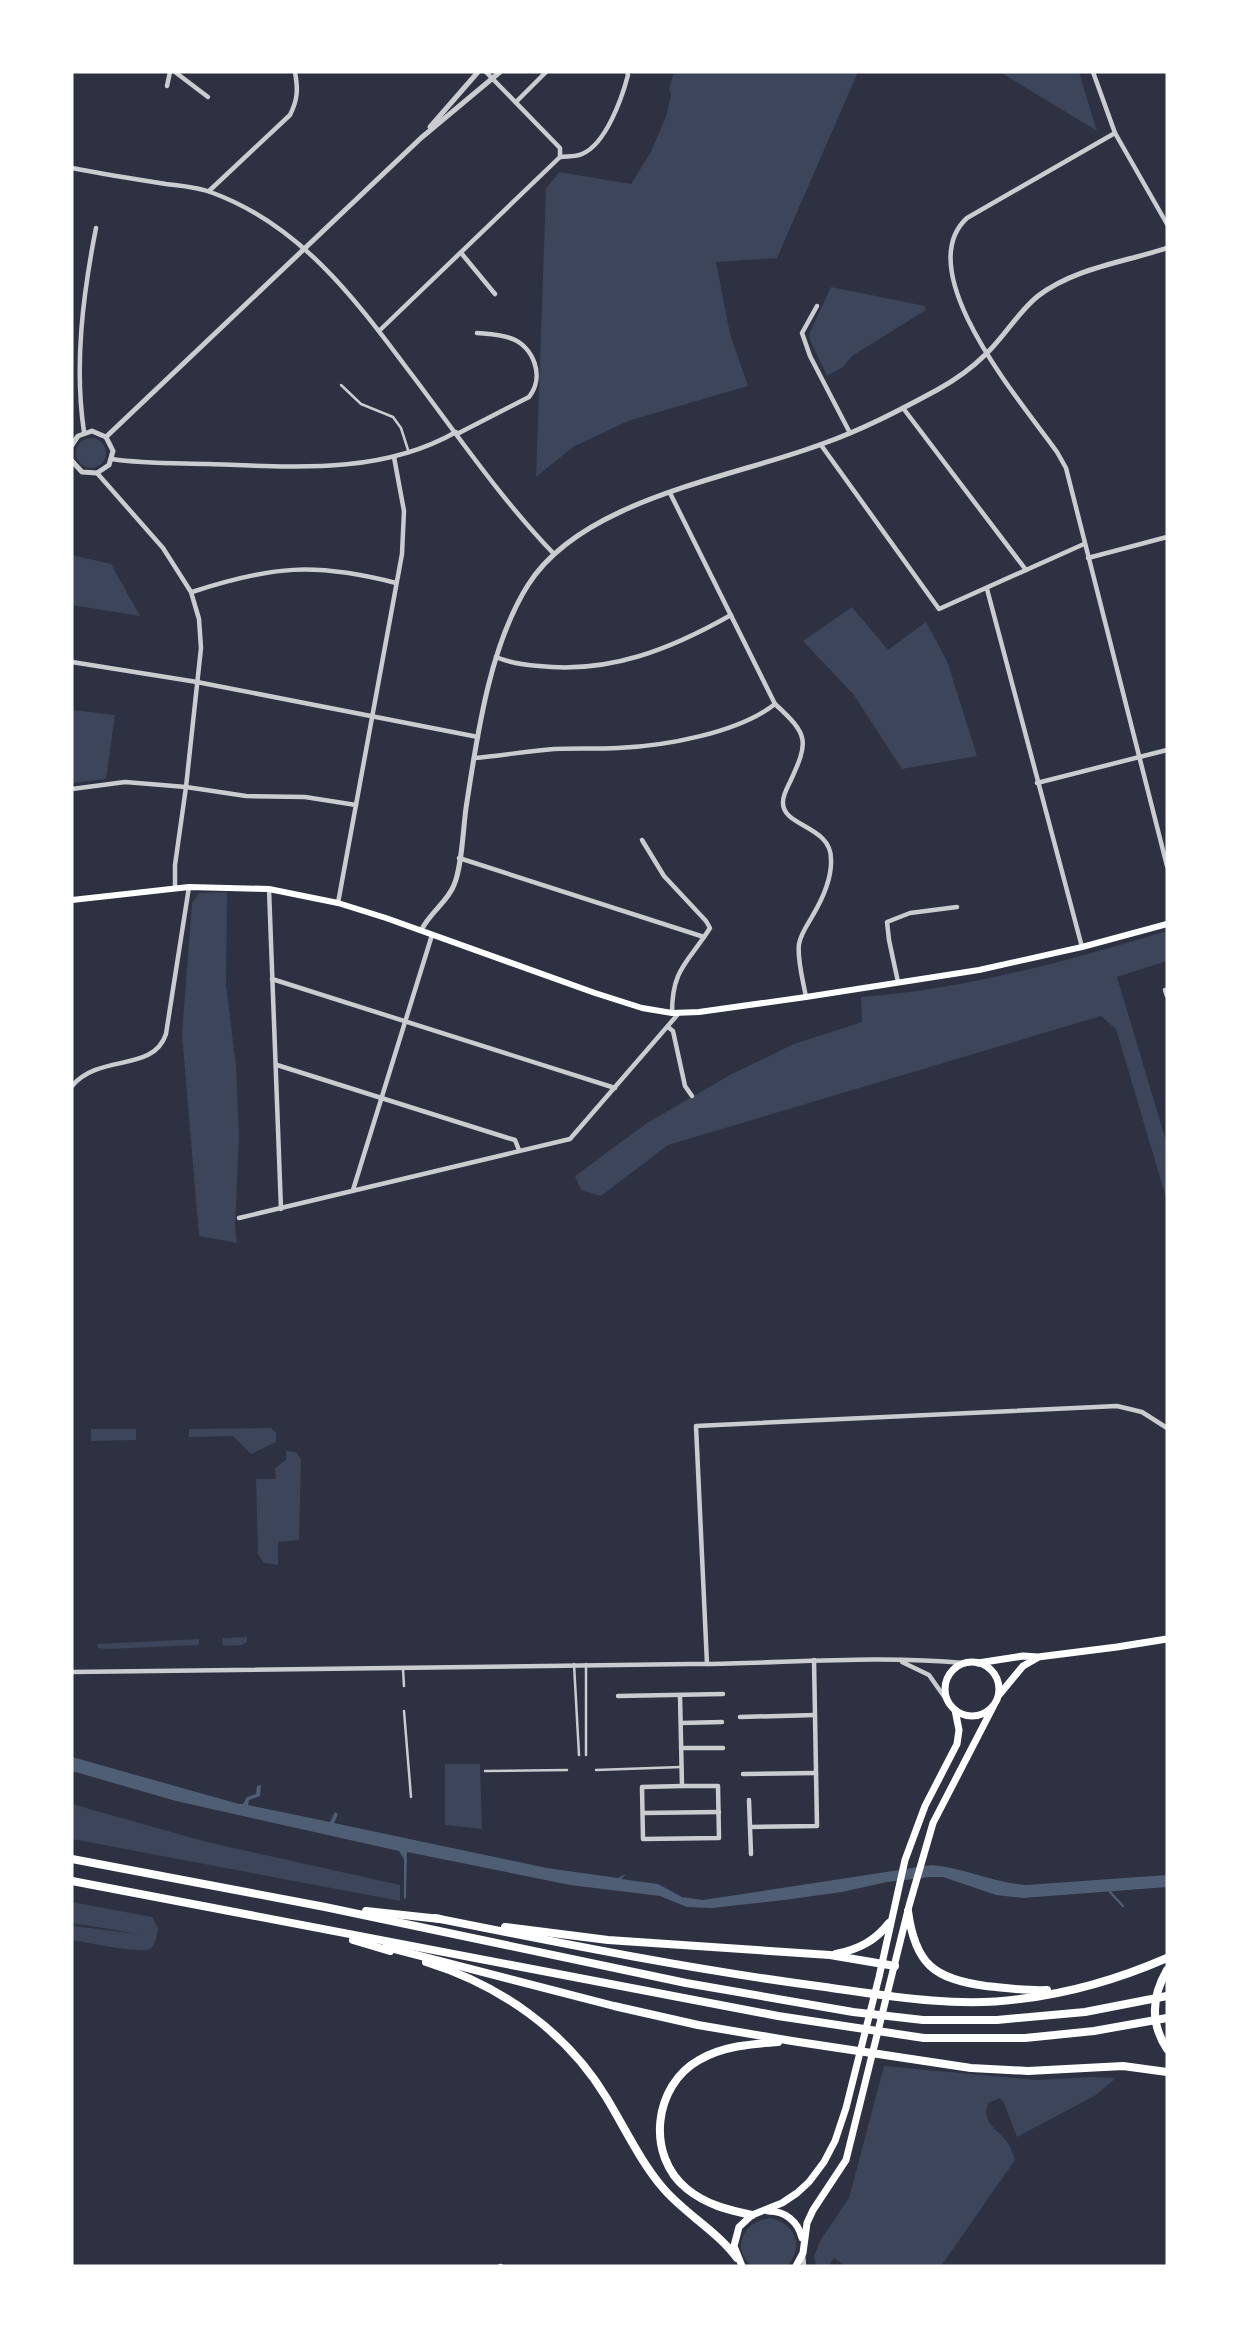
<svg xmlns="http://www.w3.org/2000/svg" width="1239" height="2338" font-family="Signika,sans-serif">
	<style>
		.green { fill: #3c4559 }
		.water { fill: #4f5d75 }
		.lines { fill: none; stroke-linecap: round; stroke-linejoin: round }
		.stream { stroke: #4f5d75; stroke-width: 2.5 }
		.service { stroke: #caccd0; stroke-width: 2.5 }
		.minor { stroke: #caccd0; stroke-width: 4.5 }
		.tertiary { stroke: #caccd0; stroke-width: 5 }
		.secondary { stroke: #fff; stroke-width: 6 }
		.primary { stroke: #fff; stroke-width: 7 }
		.trunk { stroke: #fff; stroke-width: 8 }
	</style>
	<rect width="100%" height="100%" fill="#2d3142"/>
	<g class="green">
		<polygon points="674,72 858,72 777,258 716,262 730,334 748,386 628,421 573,447 536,477 546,189 559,172 631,184 651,152 667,114 671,94 669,89"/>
		<polygon points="1000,72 1079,72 1097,131"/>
		<polygon points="831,287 925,306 926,310 852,356 843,367 827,376 810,340 810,332"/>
		<circle cx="91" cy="453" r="15"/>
		<polygon points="72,555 111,564 140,616 72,605"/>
		<polygon points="852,607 888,650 926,622 947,661 977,756 902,769 854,695 803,641"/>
		<polygon points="72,710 115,715 106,779 72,783"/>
		<polygon points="227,892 226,985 236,1066 239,1136 235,1227 237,1243 199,1236 182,1034 192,903 199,893"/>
		<path d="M1167,931V961L1117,977L1167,1144V1201L1116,1029L1101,1016L668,1145L601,1196L581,1190L575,1176L647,1123L730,1075L794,1044L862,1022L861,997C965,989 1068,961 1167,931Z"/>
		<polygon points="271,1428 276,1433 276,1442 251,1454 233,1436 189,1437 189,1429"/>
		<polygon points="91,1429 136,1429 136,1440 91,1441"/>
		<polygon points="286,1451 296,1452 301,1459 299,1540 278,1542 278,1565 264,1563 258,1554 256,1479 276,1479 275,1468 286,1460"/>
		<polygon points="247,1637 247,1642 242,1645 223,1646 222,1638"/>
		<polygon points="199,1639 199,1645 107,1649 98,1648 97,1644"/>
		<polygon points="445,1764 480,1764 482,1829 445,1825"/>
		<polygon points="72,1804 207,1842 400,1885 400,1901 72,1839"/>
		<path d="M72,1902L152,1917L158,1928C157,1934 156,1945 150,1949C141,1954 85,1942 72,1940V1926L139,1934L72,1923Z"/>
		<path d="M884,2066L1038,2080L1090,2077L1116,2078L1096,2095L1017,2137L1004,2103L1000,2098L988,2103C981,2124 998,2129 1008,2143C1011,2148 1013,2155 1015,2160L941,2266H845L834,2258L828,2266H816L814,2256L821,2239L849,2198Z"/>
		<path d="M771,2218C795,2224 805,2247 787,2266H752C729,2247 745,2220 771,2218Z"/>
	</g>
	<path class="water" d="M72,1757L239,1804H243L247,1797L256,1794L257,1786L261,1785L260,1796L249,1800L248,1805L330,1822L335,1812L338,1814L334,1823L547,1868L618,1878L626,1874L621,1879L658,1884L682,1897L703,1900L932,1865C965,1868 994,1883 1026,1885L1167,1875V1887L1023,1898L996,1895L943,1877H930L887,1882L842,1892L784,1900L712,1908L687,1907L660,1896L570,1885L407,1852L406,1898L404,1899V1859L399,1851L176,1801L72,1771Z"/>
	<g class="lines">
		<polyline class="stream" points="1110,1892 1123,1906"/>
		<g class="service">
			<polyline points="341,385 361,404 393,417 401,428 409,453"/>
			<polyline points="574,1664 579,1755"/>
			<polyline points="586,1664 586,1755"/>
			<polyline points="403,1669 404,1686"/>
			<polyline points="404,1711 411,1797"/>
			<polyline points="596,1770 681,1767"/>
			<polyline points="485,1771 567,1770"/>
		</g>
		<g class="minor">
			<polyline points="175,72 208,97"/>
			<polyline points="1093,72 1115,133 1167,224"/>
			<polyline points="167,86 170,72"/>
			<polyline points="516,102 546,72"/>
			<path d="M1115,133L967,218C908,272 1024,405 1057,452L1066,468L1167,866"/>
			<path d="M560,157C567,156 576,157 582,154C606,144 622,98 628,75L627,72"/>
			<path d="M72,168C103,174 134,179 166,184C181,186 198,187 213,193C299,225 353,296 406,367C454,430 499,497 554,554"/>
			<path d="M209,191L290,115C298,99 298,89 295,72"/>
			<polyline points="462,254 495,294"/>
			<polyline points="817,306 802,333 810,356 850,433"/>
			<polyline points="379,331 560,157 560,148 486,72"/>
			<polyline points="903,408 1026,570"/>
			<path d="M84,432C74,365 83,294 96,228"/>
			<path d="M457,434L529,397C545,377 534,346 510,338C499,334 488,334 477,333"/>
			<polyline points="821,445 939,609 1084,544"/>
			<path d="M112,459C144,464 177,463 209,464C292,467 381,475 456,432"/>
			<polyline points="97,473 163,548 191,592 199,619 201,648 186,787 175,865 175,888"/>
			<polyline points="1088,558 1167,537"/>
			<polyline points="987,589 1082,947"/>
			<path d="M192,592C272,566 314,562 396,583"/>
			<path d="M496,657C510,663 524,665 539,666C609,674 671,649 731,615"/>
			<polyline points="72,662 197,682 478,737"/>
			<path d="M775,704C809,735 809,741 790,782C787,788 783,795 783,802C782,827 831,825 831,859C832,879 823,898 813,915C808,924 801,933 799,944C797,960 803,980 806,997"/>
			<path d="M474,758C500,756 527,751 554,749C575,748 596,749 618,748C665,746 738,733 775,704L670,493"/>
			<polyline points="1037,783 1167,750"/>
			<polyline points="72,789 125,782 186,787 246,796 305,797 356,805"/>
			<path d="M642,840L664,876L706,921L710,928C688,963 672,968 672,1013"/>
			<polyline points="459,858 704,937"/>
			<polyline points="269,889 281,1209"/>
			<polyline points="338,903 402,554 404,511 394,457"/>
			<polyline points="272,979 615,1088"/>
			<polyline points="898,982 889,940 887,922 910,913 957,907"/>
			<polyline points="1165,990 1167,996"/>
			<polyline points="668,1027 673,1031 685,1086 692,1096"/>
			<polyline points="277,1065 508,1138 515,1140 519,1150"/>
			<path d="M72,1086C100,1053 153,1073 166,1034L189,887"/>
			<polyline points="353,1190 432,935"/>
			<polyline points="239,1218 570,1139 679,1013"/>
			<polyline points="902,1662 929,1675 948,1702"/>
			<polyline points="707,1664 696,1426 1117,1406 1142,1412 1167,1428"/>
			<path d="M72,1672C282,1670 493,1665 704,1664C790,1663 878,1655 964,1663"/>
			<polyline points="680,1695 682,1786"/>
			<polyline points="618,1696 723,1694"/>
			<polyline points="740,1717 815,1715"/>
			<polyline points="681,1723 722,1722"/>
			<polyline points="681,1748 723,1748"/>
			<polyline points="743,1774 816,1773"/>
			<polygon points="682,1786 718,1786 719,1838 643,1839 642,1787"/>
			<polyline points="749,1800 751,1854"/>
			<polyline points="643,1813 719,1812"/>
			<polyline points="750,1827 817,1826 814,1660"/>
			<polyline points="803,2254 804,2266"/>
			<polyline points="500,2266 501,2266"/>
		</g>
		<g class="tertiary">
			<polyline points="430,127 478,72"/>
			<polyline points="106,437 421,138 500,72"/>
			<polyline points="72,445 78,436 92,431 106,437 113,451 109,465 97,473 82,472 72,461"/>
			<path d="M422,929C430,913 448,901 454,885C462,866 463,830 466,808C477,737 489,647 528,585C582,499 732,478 822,444C862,430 900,410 937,390C955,380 972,368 986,354C1005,336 1018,312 1038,296C1074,268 1125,262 1167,248"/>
		</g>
		<polyline class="secondary" points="72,900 189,887 269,889 338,903 386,918 595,993 642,1008 672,1013 699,1012 806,997 979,970 1082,947 1167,924"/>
		<g class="primary">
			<circle cx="972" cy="1689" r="27"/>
			<polyline points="978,1663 1023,1656 1038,1657 1117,1647 1167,1639"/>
			<polyline points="999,1695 1023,1666 1037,1658"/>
			<path d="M768,2211C785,2211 798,2221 802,2238"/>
			<polyline points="742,2266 734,2246 739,2227 752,2215 782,2203 797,2193 809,2182 824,2162 835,2141 846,2108 879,1977 905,1860 925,1806 957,1744 959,1730 955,1710"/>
			<polyline points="796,2266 803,2253 807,2223 813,2210 846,2160 909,1906 933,1823 993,1707"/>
		</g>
		<g class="trunk">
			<polyline points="72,1859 325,1907 686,1983 853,2012 923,2020 997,2020 1085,2012 1167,1996"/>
			<polyline points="72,1881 778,2016 924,2038 1025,2038 1094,2031 1167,2018"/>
			<polyline points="366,1911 440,1919"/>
			<path d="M908,1911C915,1964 934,1979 986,1986C1006,1988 1026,1991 1047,1990"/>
			<path d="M435,1918C565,1944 694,1970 825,1987C888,1996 956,2008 1020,1999C1071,1993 1121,1978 1167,1958"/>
			<polyline points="505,1927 608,1940 830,1955 895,1966"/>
			<polyline points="353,1940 390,1951"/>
			<polyline points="386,1947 614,2006 698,2025 792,2041 971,2068 1028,2071 1123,2066 1167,2072"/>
			<path d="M836,1954C859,1949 875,1941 889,1923"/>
			<path d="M426,1962C500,1985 566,2031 606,2097C625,2128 640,2161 663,2188C685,2214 716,2230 737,2258"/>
			<path d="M1167,1970C1152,1996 1150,2023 1167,2049"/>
			<path d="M752,2215C728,2210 707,2205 687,2189C645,2155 654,2085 699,2060C723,2046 751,2044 778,2042"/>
		</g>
	</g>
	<rect width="1239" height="2338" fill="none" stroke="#ffffff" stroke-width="147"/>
</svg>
